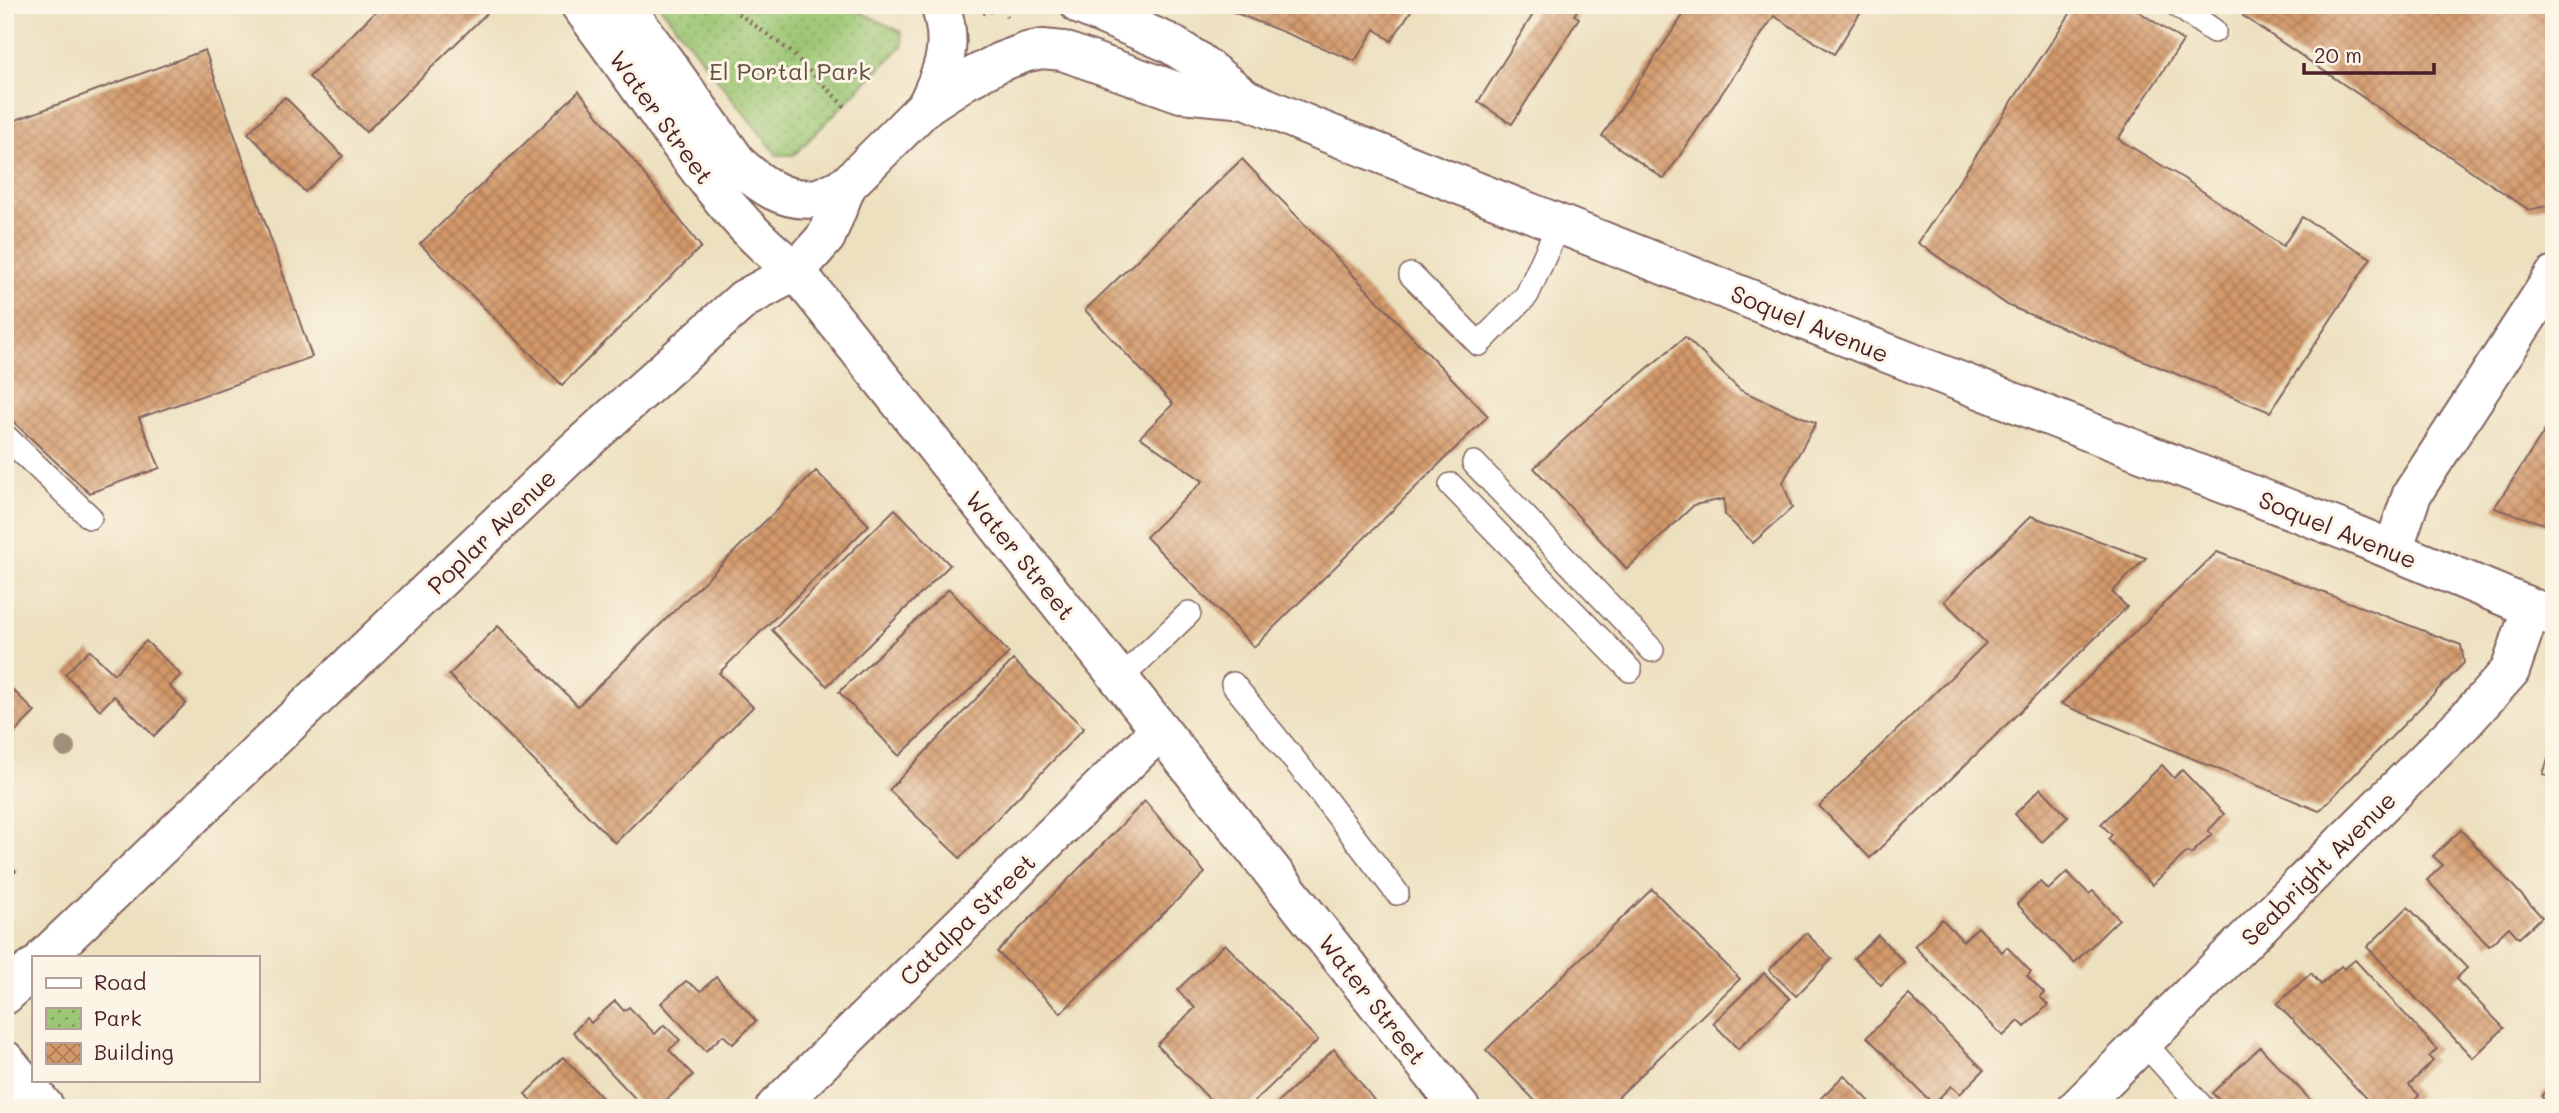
<svg xmlns="http://www.w3.org/2000/svg" width="2559" height="1113" font-family="Mali,sans-serif">
	<style>
		.park { fill: url(#park-dots); stroke: #73724f; stroke-width: 2 }
		.building { fill: url(#building-cross-hatch) }
		.lines { fill: none; stroke-linecap: round; stroke-linejoin: round }
		.service-casing { stroke: #83635f; stroke-width: 26 }
		.minor-casing { stroke: #83635f; stroke-width: 42 }
		.tertiary-casing { stroke: #83635f; stroke-width: 42 }
		.secondary-casing { stroke: #83635f; stroke-width: 42 }
		.primary-casing { stroke: #83635f; stroke-width: 42 }
		.path { stroke: #83635f; stroke-width: 4.5; stroke-dasharray: 2 5; stroke-linecap: butt }
		.service { stroke: #fff; stroke-width: 23 }
		.minor { stroke: #fff; stroke-width: 38 }
		.tertiary { stroke: #fff; stroke-width: 38 }
		.secondary { stroke: #fff; stroke-width: 38 }
		.primary { stroke: #fff; stroke-width: 38 }
		.tree { fill: #a1917a }
		.labels { text-anchor: middle; dominant-baseline: central; stroke-width: 6; stroke-linejoin: round; paint-order: stroke }
		.park-label { font-size: 24px; fill: #635141; stroke: #fcf5e5 }
		.street-label { font-size: 24px; fill: #4a1f2b; stroke: #fcf5e5 }
	</style>
	<defs>
		<pattern id="park-dots" width="8" height="8" patternUnits="userSpaceOnUse" patternTransform="scale(1.75)"><rect width="8" height="8" fill="#9cc673"/><path d="M2 2h.1M6 6h.1" fill="none" stroke="#81a05f" stroke-width="1.8" stroke-linecap="round"/></pattern>
		<pattern id="building-cross-hatch" width="8" height="8" patternUnits="userSpaceOnUse" patternTransform="scale(1.75)"><rect width="8" height="8" fill="#d3996a"/><path d="M0 0l8 8M0 8l8-8" fill="none" stroke="#ad7c57"/></pattern>
	</defs>
	<rect width="100%" height="100%" fill="#fcf5e5"/>
	<filter id="ink" filterUnits="userSpaceOnUse"><feTurbulence type="fractalNoise" baseFrequency=".0143" numOctaves="2"/><feDisplacementMap in="SourceGraphic" scale="14" xChannelSelector="R" yChannelSelector="G"/><feConvolveMatrix kernelMatrix="1 2 1 2 8 2 1 2 1" color-interpolation-filters="sRGB"/></filter>
	<filter id="wash" filterUnits="userSpaceOnUse"><feTurbulence type="fractalNoise" baseFrequency=".00686" numOctaves="4" result="noise"/><feDisplacementMap in="SourceGraphic" scale="28" xChannelSelector="R" yChannelSelector="G"/><feGaussianBlur stdDeviation="1.57" result="paint"/><feColorMatrix in="noise" values="0 0 0 0 0 0 0 0 0 0 0 0 0 0 0 0 0 1.4 0 .05"/><feComposite in="paint" operator="in"/></filter>
	<g filter="url(#wash)">
		<rect width="100%" height="100%" fill="#ede0bf"/>
		<polygon class="park" points="659,5 846,5 901,32 903,45 794,155 777,155"/>
		<g id="blocks">
			<g class="building">
				<polygon points="382,5 495,5 366,132 309,77"/>
				<polygon points="1216,5 1415,5 1391,41 1375,29 1355,61"/>
				<polygon points="1539,5 1581,5 1574,15 1579,18 1512,124 1478,102"/>
				<polygon points="1690,5 1865,5 1834,54 1774,16 1664,179 1602,136"/>
				<polygon points="2076,5 2129,5 2183,41 2118,139 2186,180 2283,246 2302,217 2371,258 2270,412 2009,306 1918,243"/>
				<polygon points="2250,5 2554,5 2554,204 2529,210 2243,16"/>
				<polygon points="205,50 312,357 139,418 160,468 89,493 5,414 5,124"/>
				<polygon points="579,91 701,247 562,385 420,244"/>
				<polygon points="285,97 343,156 305,192 248,133"/>
				<polygon points="1242,159 1488,416 1254,647 1146,537 1203,481 1140,437 1173,404 1085,310"/>
				<polygon points="1685,337 1740,390 1816,423 1783,482 1792,508 1753,543 1725,515 1724,499 1694,505 1627,569 1534,468 1581,424"/>
				<polygon points="2554,417 2554,527 2494,508"/>
				<polygon points="816,471 869,525 719,673 753,707 615,843 449,675 498,626 578,706"/>
				<polygon points="895,509 950,565 827,686 772,630"/>
				<polygon points="2031,516 2146,558 2112,592 2127,607 1870,858 1819,806 1986,643 1944,601"/>
				<polygon points="2217,552 2461,645 2464,663 2319,811 2061,704"/>
				<polygon points="949,589 1009,653 899,756 839,692"/>
				<polygon points="146,641 181,675 169,686 186,703 154,736 114,696 100,710 65,674 89,650 114,674"/>
				<polygon points="1013,660 1084,728 960,858 889,790"/>
				<polygon points="5,682 35,712 5,742"/>
				<polygon points="2553,744 2554,744 2554,781 2543,774"/>
				<polygon points="2162,765 2174,778 2182,770 2224,814 2208,831 2212,834 2191,854 2187,852 2152,885 2108,839 2112,835 2101,824"/>
				<polygon points="2041,788 2068,817 2042,842 2015,814"/>
				<polygon points="1145,801 1205,873 1061,1013 997,952"/>
				<polygon points="2461,830 2542,917 2519,938 2509,927 2489,946 2427,880 2443,865 2433,856"/>
				<polygon points="5,860 16,871 5,882"/>
				<polygon points="2067,872 2089,894 2093,891 2119,919 2074,963 2017,904 2040,882 2048,890"/>
				<polygon points="1652,889 1740,979 1607,1108 1542,1108 1486,1050"/>
				<polygon points="2408,907 2467,968 2456,979 2504,1028 2473,1058 2367,947"/>
				<polygon points="1942,919 1963,941 1978,927 2002,952 2007,947 2031,972 2027,976 2044,993 2040,997 2048,1005 2025,1027 2019,1021 2003,1036 1914,946"/>
				<polygon points="1806,933 1832,959 1796,996 1769,970"/>
				<polygon points="1878,935 1904,962 1881,985 1854,958"/>
				<polygon points="1225,944 1318,1040 1248,1108 1218,1108 1157,1045 1195,1008 1177,990"/>
				<polygon points="2355,960 2437,1049 2429,1057 2433,1061 2409,1085 2419,1095 2406,1108 2375,1108 2277,1004 2311,973 2321,985 2341,966 2344,969"/>
				<polygon points="1764,973 1790,999 1738,1049 1713,1023"/>
				<polygon points="716,977 756,1021 733,1044 723,1035 706,1051 661,1003 686,981 701,991"/>
				<polygon points="1909,995 1984,1070 1960,1094 1951,1086 1933,1104 1867,1037"/>
				<polygon points="615,1001 624,1011 629,1007 655,1034 664,1025 680,1040 669,1050 693,1075 658,1108 644,1108 573,1032 587,1018 591,1023"/>
				<polygon points="2260,1047 2318,1108 2227,1108 2212,1093"/>
				<polygon points="1334,1049 1380,1108 1272,1108"/>
				<polygon points="563,1057 612,1108 539,1108 525,1094"/>
				<polygon points="1844,1075 1876,1108 1811,1108"/>
				<polygon points="2554,1084 2554,1108 2553,1108 2541,1096"/>
			</g>
		</g>
	</g>
	<g filter="url(#ink)">
		<use href="#blocks" fill-opacity="0" stroke="#83635f" stroke-width="2"/>
		<g class="lines">
			<g class="service-casing">
				<g id="service">
					<polyline points="2177,5 2214,31"/>
					<polyline points="1411,275 1479,344 1527,295 1559,224"/>
					<polyline points="5,436 90,517"/>
					<polyline points="1474,463 1652,650"/>
					<polyline points="1451,485 1630,670"/>
					<polyline points="1120,679 1189,613"/>
					<polyline points="1233,684 1312,782 1397,893"/>
					<polyline points="2143,1042 2203,1108"/>
				</g>
			</g>
			<g class="minor-casing">
				<g id="minor">
					<polyline points="45,957 569,456 744,299 796,271"/>
					<polyline points="5,995 33,968"/>
					<polyline points="5,1060 45,1108"/>
					<polyline points="775,1108 1160,730"/>
				</g>
			</g>
			<g class="tertiary-casing">
				<polyline id="tertiary" points="2077,1108 2464,722 2510,671 2531,609"/>
			</g>
			<g class="secondary-casing">
				<g id="secondary">
					<polyline points="796,271 1460,1108"/>
					<polyline points="2393,550 2412,494 2554,276"/>
				</g>
			</g>
			<g class="primary-casing">
				<g id="primary">
					<path d="M580,5C612,48 643,92 674,136C711,186 745,233 796,271L826,237L847,185L927,105L964,81L1000,62L1027,52L1043,49L1063,51L1181,93L1246,99"/>
					<path d="M624,5L739,165C761,185 785,203 817,198C827,196 838,189 847,185"/>
					<polyline points="1080,5 1169,43 1196,60 1246,99 1315,128 1933,371 2351,533 2554,617"/>
					<path d="M927,105C944,69 954,45 940,5"/>
				</g>
			</g>
			<g class="path">
				<polyline points="727,5 790,51 847,109"/>
				<polyline points="983,13 1002,8 1007,17"/>
			</g>
			<use href="#service" class="service"/>
			<use href="#minor" class="minor"/>
			<use href="#tertiary" class="tertiary"/>
			<use href="#secondary" class="secondary"/>
			<use href="#primary" class="primary"/>
		</g>
		<circle class="tree" cx="65" cy="747" r="10"/>
	</g>
	<g class="labels">
		<g class="park-label">
			<text x="790" y="70">El Portal Park</text>
		</g>
		<g class="street-label">
			<text transform="translate(662 117) rotate(54)">Water Street</text>
			<text transform="translate(1810 323) rotate(22)">Soquel Avenue</text>
			<text transform="translate(2338 529) rotate(22)">Soquel Avenue</text>
			<text transform="translate(491 531) rotate(-44)">Poplar Avenue</text>
			<text transform="translate(1021 555) rotate(51)">Water Street</text>
			<text transform="translate(2318 868) rotate(-45)">Seabright Avenue</text>
			<text transform="translate(967 919) rotate(-44)">Catalpa Street</text>
			<text transform="translate(1373 999) rotate(52)">Water Street</text>
		</g>
	</g>
	<rect width="2559" height="1113" fill="none" stroke="#fcf5e5" stroke-width="28"/>
	<rect x="32" y="956" width="228" height="126" fill="#fcf5e5" stroke="#b59f9b" stroke-width="2"/>
	<rect x="46" y="978" width="35" height="10" fill="#ffffff" stroke="#b59f9b" stroke-width="2"/>
	<text x="94" y="990" font-size="21" fill="#4a1f2b">Road</text>
	<rect x="46" y="1008" width="35" height="21" fill="url(#park-dots)" stroke="#b59f9b" stroke-width="2"/>
	<text x="94" y="1026" font-size="21" fill="#4a1f2b">Park</text>
	<rect x="46" y="1043" width="35" height="21" fill="url(#building-cross-hatch)" stroke="#b59f9b" stroke-width="2"/>
	<text x="94" y="1060" font-size="21" fill="#4a1f2b">Building</text>
	<path d="M2304 63v10h130v-10" fill="none" stroke="#4a1f2b" stroke-width="3.5"/>
	<text x="2314" y="63" font-size="21" fill="#4a1f2b" stroke="#fcf5e5" stroke-width="5" paint-order="stroke">20 m</text>
</svg>
